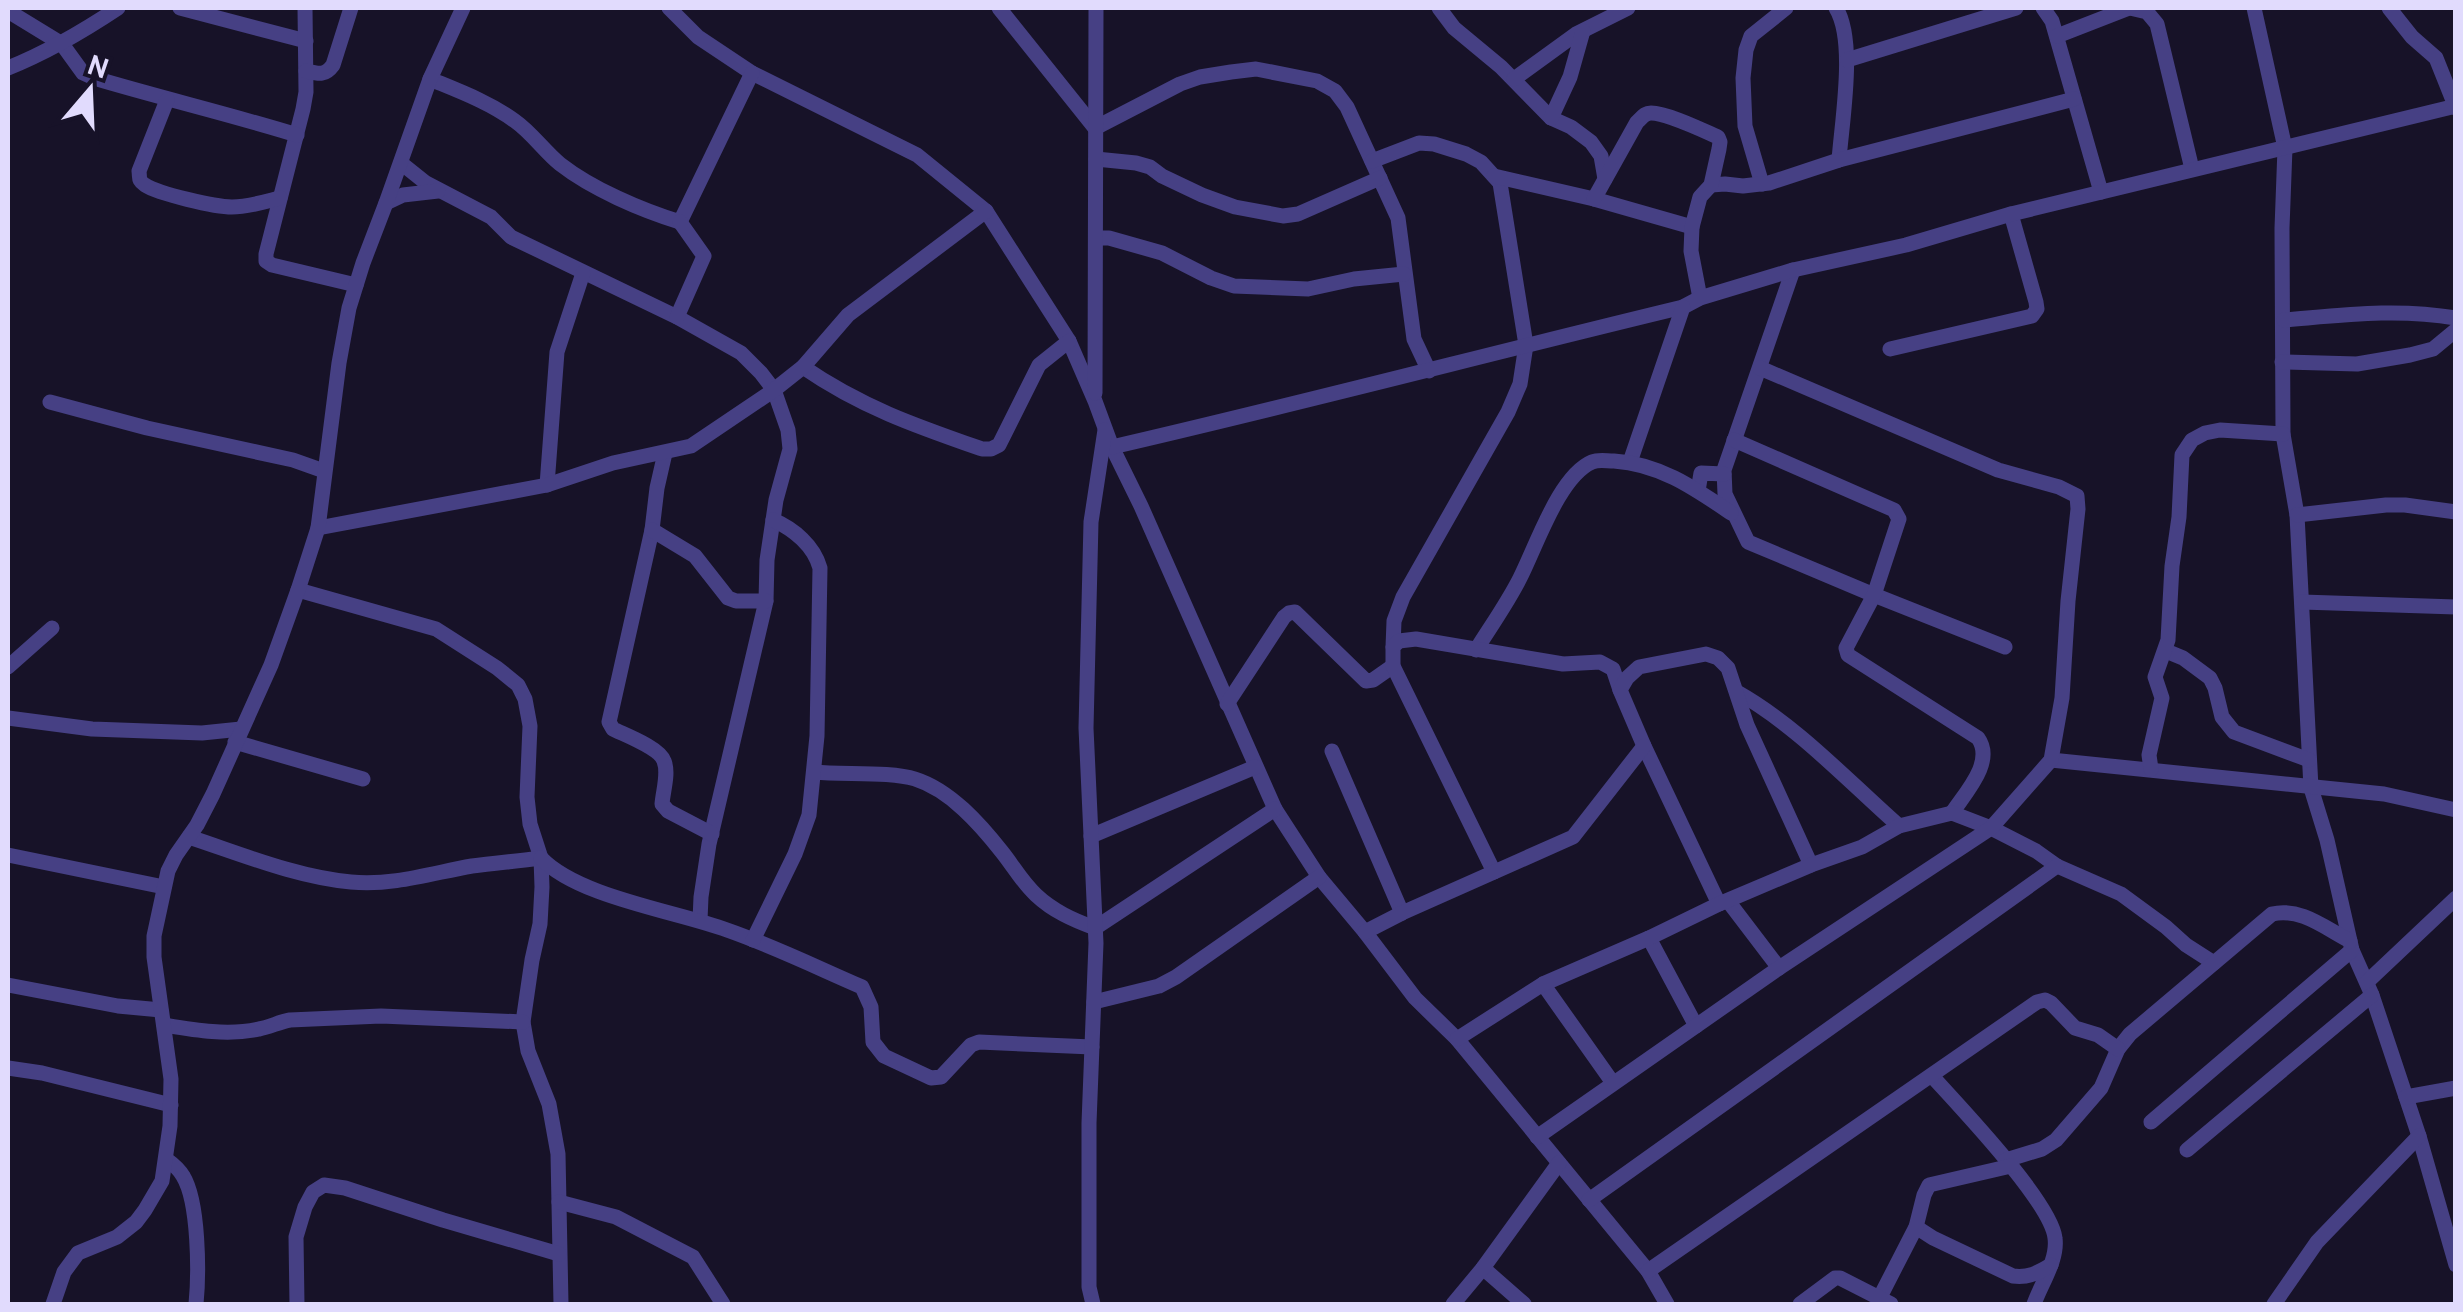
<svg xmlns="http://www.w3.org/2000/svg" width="2463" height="1312" font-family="Overpass,sans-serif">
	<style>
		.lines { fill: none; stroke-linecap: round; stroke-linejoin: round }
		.minor { stroke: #464084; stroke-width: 15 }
	</style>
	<rect width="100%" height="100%" fill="#171228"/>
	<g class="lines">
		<g class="minor">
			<polyline points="180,8 306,41"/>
			<polyline points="305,8 306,92 303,109 266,254 266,261 272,265 356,285"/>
			<polyline points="669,8 698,37 752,73 917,155 986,211 1069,341 1095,401 1112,447 1141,506 1275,809 1319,877 1365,932 1415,998 1457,1039 1648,1271 1667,1304"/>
			<polyline points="999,8 1095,128 1180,84 1200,77 1231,72 1256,69 1317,81 1335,91 1347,107 1398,218 1414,339 1429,371"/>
			<polyline points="1439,8 1454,28 1501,67 1551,118 1571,127 1591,142 1601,156 1605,179"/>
			<path d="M1836,8C1856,41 1842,119 1839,160"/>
			<polyline points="2043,8 2052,21 2101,192"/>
			<polyline points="2130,8 2147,12 2157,24 2192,169"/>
			<polyline points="2254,8 2285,148 2282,228 2283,434 2297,515 2311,788 2327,840 2352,950 2372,995 2419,1136 2456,1265"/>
			<polyline points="2389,8 2412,37 2436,58 2456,108"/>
			<path d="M8,11L62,44L83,73L94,78C161,98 229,114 297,135"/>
			<polyline points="2057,36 2129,8"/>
			<polyline points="1847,60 2016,8"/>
			<path d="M8,68C48,52 82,32 118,8"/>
			<path d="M306,71C319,74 325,76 333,65L351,8"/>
			<path d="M430,79C459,91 489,102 515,121C532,133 544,151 560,164C592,189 641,210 680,222L752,73"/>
			<polyline points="1514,79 1576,34 1628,8"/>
			<path d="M167,100L139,171C140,179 138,180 145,185C159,194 215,207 232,207C248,207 264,202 280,198"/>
			<polyline points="1551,118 1570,77 1583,31"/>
			<polyline points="1096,159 1136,163 1150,167 1162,176 1202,195 1235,207 1283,216 1298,214 1380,178"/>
			<polyline points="1372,161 1419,143 1434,144 1466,154 1481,162 1500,183 1526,345 1520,384 1508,412 1403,597 1394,621 1393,647"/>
			<polyline points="401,163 426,183 491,217 511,237 677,317 741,353 761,373 774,390 788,430 790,449 776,500 767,560 766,601 709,844 701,897 700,920"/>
			<polyline points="1494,176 1594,199 1692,227"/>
			<polyline points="1762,184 1745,126 1743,78 1746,50 1751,36 1786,8"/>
			<polyline points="1711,185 1725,184 1743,186 1769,183 1839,160 2074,99"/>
			<path d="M1594,199L1637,122C1642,118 1644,113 1651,113C1667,113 1702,130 1718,137L1720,142L1719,149L1711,185L1700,197L1692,227L1691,251L1700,298"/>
			<polyline points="386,203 403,195 438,191"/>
			<polyline points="1096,238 1109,238 1162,253 1211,278 1234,286 1308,289 1354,279 1404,274"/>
			<polyline points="1793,270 1724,470 1725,494 1748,542 1874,595 2005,647"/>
			<polyline points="677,317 704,256 680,222"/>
			<path d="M2284,320C2344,315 2396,308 2456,318"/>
			<polyline points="1890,349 2032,316 2037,309 2036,302 2011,214"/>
			<polyline points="2282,362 2357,364 2410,355 2433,349 2456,330"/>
			<path d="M803,367C861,407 916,426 982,449H991L999,445L1039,365L1069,341"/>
			<polyline points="1095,393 1096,8"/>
			<polyline points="50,402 147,428 293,460 324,471"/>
			<path d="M1734,440L1894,510L1899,519L1874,595L1846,648L1848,655L1978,738C1995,762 1965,793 1952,813"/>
			<path d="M1112,447C1303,403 1492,353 1683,307L1700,298L1793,270L1906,245L2011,214L2456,106"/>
			<path d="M665,453L657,488L652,530L609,722L613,729C625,735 660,748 664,761C669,773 663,791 662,804L668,811L712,834"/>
			<polyline points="1630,462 1683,307"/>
			<polyline points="547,485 557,352 583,273"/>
			<polyline points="1698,491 1701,473 1724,474"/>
			<polyline points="2297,515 2386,505 2405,505 2456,512"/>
			<polyline points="318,528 547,485 613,463 691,446 774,390 803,367 848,315 986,211"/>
			<polyline points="652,530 695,556 728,598 736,601 766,601"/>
			<polyline points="298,590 436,629 497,668 518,685 525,699 530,726 527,797 530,824 541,858 542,887 540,924 532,960 523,1022 528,1051 549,1104 558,1154 561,1304"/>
			<polyline points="2302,602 2456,607"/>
			<path d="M1476,650C1491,626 1508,602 1520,578C1536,547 1559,476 1592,462C1599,459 1606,461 1614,461C1660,464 1694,488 1731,513"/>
			<polyline points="2166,651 2183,658 2210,678 2215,688 2222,717 2234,732 2309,760"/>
			<polyline points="8,667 52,628"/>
			<path d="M1737,692C1796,725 1848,781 1899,826"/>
			<polyline points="1227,704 1284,617 1289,613 1295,612 1366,681 1373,680 1393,666"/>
			<polyline points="8,718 92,729 202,733 241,729"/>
			<polyline points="235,742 363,779"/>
			<polyline points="1332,751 1402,913"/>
			<polyline points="2051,760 2384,794 2456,810"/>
			<polyline points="2151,769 2149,755 2162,698 2155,677 2168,640 2172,566 2179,517 2182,455 2192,440 2205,433 2220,430 2283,434"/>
			<path d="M815,772C842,775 891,771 915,779C950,790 980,824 1002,852C1014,867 1022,882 1036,895C1053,911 1073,920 1095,928L1275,809"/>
			<polyline points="1091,836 1255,767"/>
			<path d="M189,837C241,854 296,877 351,882C393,886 432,873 472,866C495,863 518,861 541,858"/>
			<polyline points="8,855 164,887"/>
			<path d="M541,858C578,897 675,911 727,930C773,946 818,968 862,987L871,1007L873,1042L884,1056L931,1078L941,1077L971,1045L979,1042L1092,1047"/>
			<polyline points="1494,872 1393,666 1393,647 1399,641 1416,639 1563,664 1600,662 1613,669 1620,690"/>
			<polyline points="1728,901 1779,968"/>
			<polyline points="1719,904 1644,746 1620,690 1627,678 1639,667 1706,654 1718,658 1728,668 1747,725 1811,865"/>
			<polyline points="1365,932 1402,913 1573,837 1644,746"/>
			<polyline points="1649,938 1696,1026"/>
			<path d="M753,940L795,854L809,815L817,736L820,568C814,546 794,529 773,520"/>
			<polyline points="2367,982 2456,898"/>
			<polyline points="1543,984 1613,1083"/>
			<polyline points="8,985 118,1006 161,1010"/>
			<polyline points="1094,1002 1159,986 1176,977 1319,877"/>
			<path d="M164,1025C194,1030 228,1036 259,1029C270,1027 279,1022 290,1020L381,1016L523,1022"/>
			<polyline points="1457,1039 1543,984 1649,938 1719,904 1811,865 1862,847 1899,826 1952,813 1991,828 2036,851 2057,866 2121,894 2166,927 2186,945 2214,963"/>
			<polyline points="8,1068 42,1073 171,1105"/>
			<path d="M1932,1076C1959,1106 2051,1202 2055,1238C2058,1260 2041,1284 2034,1304"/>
			<polyline points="2406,1097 2456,1088"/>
			<polyline points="2151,1122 2352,950"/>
			<polyline points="1537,1137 1779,968 1991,828 2051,760 2062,698 2068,601 2078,509 2077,496 2059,487 1998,470 1760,368"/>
			<polyline points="2187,1150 2372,995"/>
			<path d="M166,1159C173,1164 179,1169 183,1176C199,1202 199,1274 196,1304"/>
			<path d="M2006,1160L2042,1149L2056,1140L2101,1088L2118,1049L2130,1034L2272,914C2300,907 2325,928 2350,941"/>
			<polyline points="1589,1200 2057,866"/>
			<polyline points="559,1202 616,1217 693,1257 723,1304"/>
			<path d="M1916,1227L1933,1238L2013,1276C2028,1278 2038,1273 2051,1265"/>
			<polyline points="1483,1268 1524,1304"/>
			<polyline points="1648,1271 2037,1002 2045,1000 2051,1003 2075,1028 2098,1035 2118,1049"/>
			<polyline points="1880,1297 1916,1227 1924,1195 1929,1185 2011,1166"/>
			<polyline points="53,1304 64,1272 78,1253 117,1237 136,1222 145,1210 162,1181 170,1126 171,1079 154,957 154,936 168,871 176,855 197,825 213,794 271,665 298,590 318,528 339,363 349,308 363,263 386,203 430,79 463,8"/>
			<polyline points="297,1304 296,1237 305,1207 313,1192 324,1185 345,1188 443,1220 559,1254"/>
			<polyline points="1093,1304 1089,1287 1089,1123 1096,943 1086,728 1091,522 1105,430"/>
			<polyline points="1453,1304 1483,1268 1559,1163"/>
			<polyline points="1800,1304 1835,1278 1840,1278 1891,1304"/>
			<polyline points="2274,1304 2317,1242 2419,1136"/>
		</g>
	</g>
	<rect width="2463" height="1312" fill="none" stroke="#e1dbfd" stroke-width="20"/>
	<g transform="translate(90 90) rotate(19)" stroke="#171228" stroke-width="8" paint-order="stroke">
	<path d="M0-8L18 38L0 25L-18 38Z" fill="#e1dbfd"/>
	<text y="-15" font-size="28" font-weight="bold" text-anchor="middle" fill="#e1dbfd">N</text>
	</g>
</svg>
